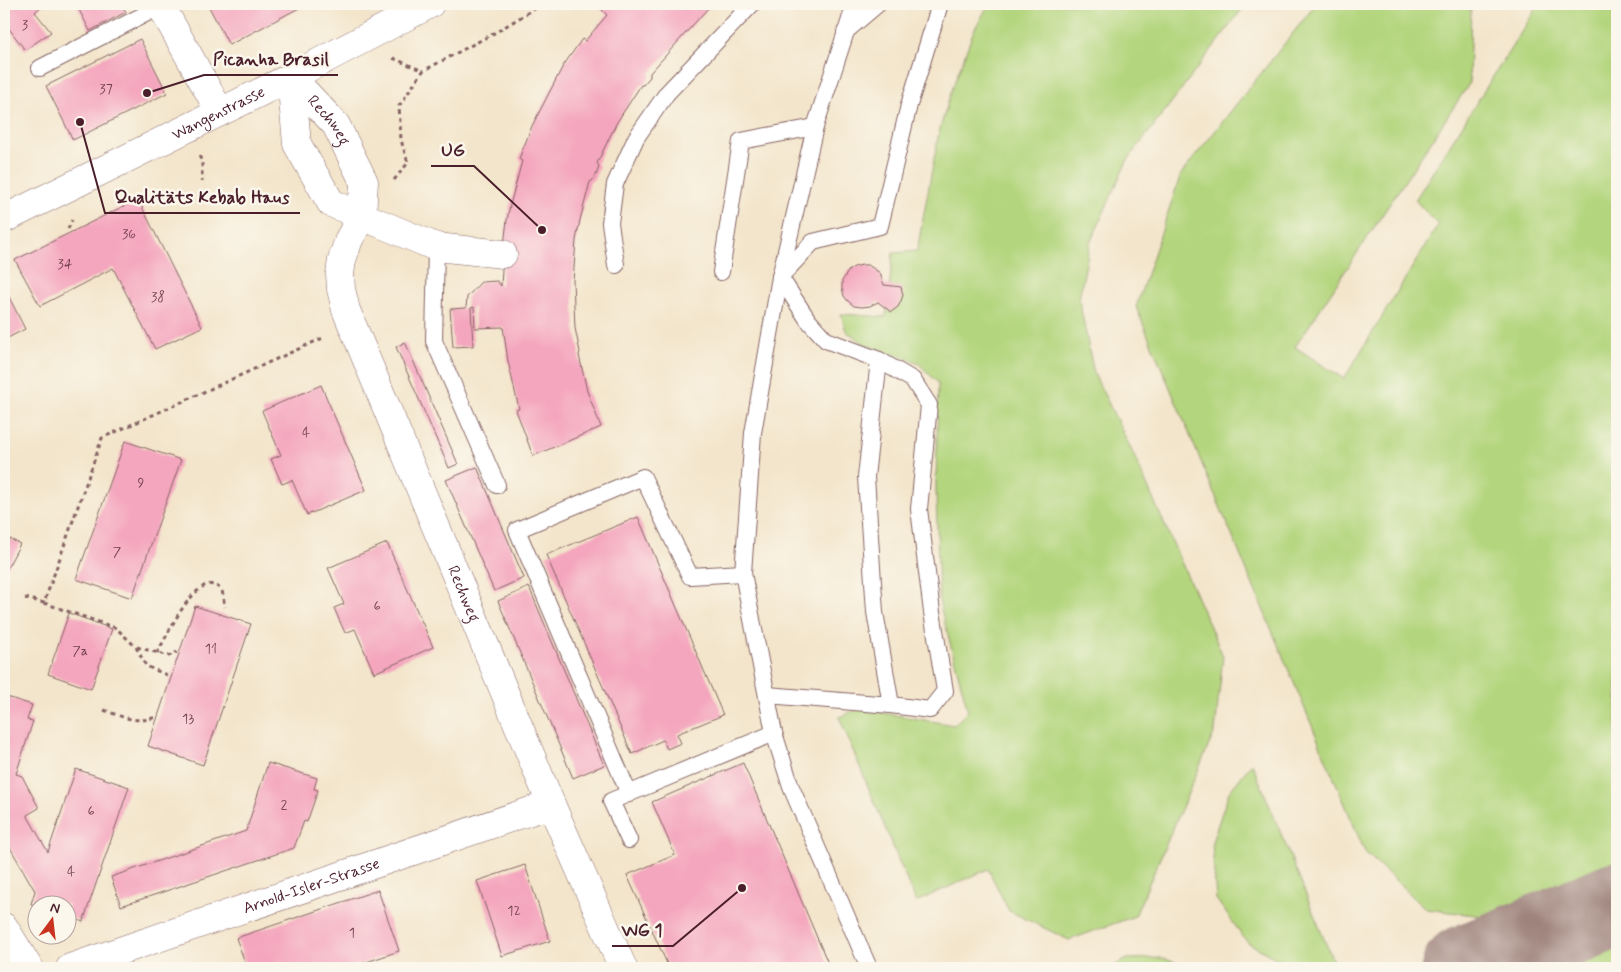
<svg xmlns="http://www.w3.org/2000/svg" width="1621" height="972" font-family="Mynerve,sans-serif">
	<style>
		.green { fill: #b3d57d; stroke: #7e7a54 }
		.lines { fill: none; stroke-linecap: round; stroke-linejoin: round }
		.taxiway { stroke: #9e827b; stroke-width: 85 }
		.building { fill: #f4a6be }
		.lane-casing { stroke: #856463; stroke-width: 18 }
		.street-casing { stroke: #856463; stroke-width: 29 }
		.secondary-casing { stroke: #856463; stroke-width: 29 }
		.path { stroke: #856463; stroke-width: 3; stroke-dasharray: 4 4; stroke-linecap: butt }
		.lane { stroke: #fff; stroke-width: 16 }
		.street { stroke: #fff; stroke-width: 28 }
		.secondary { stroke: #fff; stroke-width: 28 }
		.labels { text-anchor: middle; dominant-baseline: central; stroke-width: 5; stroke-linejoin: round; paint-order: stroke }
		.number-label { font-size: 14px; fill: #744150 }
		.street-label { font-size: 16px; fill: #4a1f2b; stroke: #fbf7ec }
		.leader { fill: none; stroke: #4a1f2b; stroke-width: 2 }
		.callout-dot { fill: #4a1f2b; stroke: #fbf7ec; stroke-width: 2 }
		.callout-label { font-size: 18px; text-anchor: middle; font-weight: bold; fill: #4a1f2b; stroke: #fbf7ec; stroke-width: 5; stroke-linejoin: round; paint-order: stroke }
	</style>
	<rect width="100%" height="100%" fill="#fbf7ec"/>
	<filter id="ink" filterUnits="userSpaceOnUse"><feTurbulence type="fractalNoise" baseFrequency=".02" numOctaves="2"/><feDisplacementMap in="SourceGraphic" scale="10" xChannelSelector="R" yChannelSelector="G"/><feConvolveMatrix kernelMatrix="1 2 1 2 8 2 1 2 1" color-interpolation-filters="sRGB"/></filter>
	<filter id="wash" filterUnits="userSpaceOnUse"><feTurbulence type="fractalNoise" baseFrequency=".0096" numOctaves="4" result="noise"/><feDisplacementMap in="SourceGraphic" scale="20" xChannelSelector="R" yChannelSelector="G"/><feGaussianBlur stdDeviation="1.12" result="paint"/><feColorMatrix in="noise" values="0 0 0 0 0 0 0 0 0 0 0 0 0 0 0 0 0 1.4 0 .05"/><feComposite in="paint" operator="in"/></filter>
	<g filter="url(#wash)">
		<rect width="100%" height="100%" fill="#f3e5cb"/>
		<g class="green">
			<polygon points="989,4 1246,4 1127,161 1090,243 1079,299 1094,374 1131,449 1223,656 1215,731 1135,916 1069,940 1009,911 988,869 916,902 839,717 859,709 954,725 968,711 939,601 936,488 938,383 917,362 868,346 846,331 841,314 886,317 893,253 917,251 939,132 951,92 974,30"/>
			<polygon points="1316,4 1471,4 1469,84 1295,347 1344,379 1438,225 1415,200 1539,4 1617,4 1617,870 1507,919 1426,909 1365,852 1136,307 1181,174"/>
			<polygon points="1252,763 1336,968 1291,967 1247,942 1216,899 1212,842 1229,792"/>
			<polygon points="1617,926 1617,968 1542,968 1547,956"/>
			<polygon points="1162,958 1191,968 1110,968 1127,959"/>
		</g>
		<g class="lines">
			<polyline class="taxiway" points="1464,968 1617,904"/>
		</g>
		<g id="blocks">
			<g class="building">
				<polygon points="4,4 44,4 35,12 51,32 25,50 4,22"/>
				<polygon points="76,4 121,4 126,12 90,31"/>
				<polygon points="211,4 297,4 299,8 229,45 208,5"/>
				<polygon points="596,4 716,4 709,7 650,73 650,77 643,85 641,85 617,122 597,163 599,166 597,173 593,180 590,182 580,220 576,240 573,281 575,328 580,352 579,355 587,391 601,427 533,456 516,410 519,409 508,361 503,327 475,328 474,307 471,308 473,346 453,347 450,309 466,308 467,297 481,282 497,281 501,286 503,254 507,220 510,205 522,161 519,159 532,126 563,66 582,39 585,41 607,15"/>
				<polygon points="140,39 167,93 73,140 46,86"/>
				<polygon points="138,199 202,327 155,349 113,268 40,306 15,260"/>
				<polygon points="862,265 868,265 880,273 884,285 901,287 903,295 901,301 898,307 891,312 878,302 870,306 862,307 854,306 848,301 844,296 842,288 842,281 849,270 854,267"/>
				<polygon points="4,287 25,329 4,340"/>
				<polygon points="405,342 458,464 449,468 396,347"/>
				<polygon points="321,385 366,490 307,515 292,480 282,484 271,459 281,455 262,411"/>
				<polygon points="125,441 181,460 132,598 76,579"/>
				<polygon points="477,467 524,578 494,591 446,480"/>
				<polygon points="638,517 723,715 677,734 681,743 667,749 663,740 632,754 546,555"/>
				<polygon points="4,536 20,544 4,574"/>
				<polygon points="387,543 433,647 374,673 355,629 345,633 334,608 344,604 328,568"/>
				<polygon points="529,587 604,765 573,778 498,601"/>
				<polygon points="195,606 251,624 203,765 148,746"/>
				<polygon points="69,613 112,629 91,689 48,674"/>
				<polygon points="4,696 32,705 27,720 33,721 16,774 22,776 39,808 27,815 48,852 76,769 129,787 83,922 68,916 68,904 38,904 38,906 31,904 35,891 4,837"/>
				<polygon points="268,763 317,778 314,789 318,790 307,822 304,821 294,848 121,906 111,877 246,831"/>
				<polygon points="743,763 830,968 669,968 627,875 675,855 652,802"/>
				<polygon points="525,865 550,941 502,956 477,881"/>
				<polygon points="378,890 399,951 349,968 247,968 236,938"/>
				<polygon points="192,962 194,968 173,968"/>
			</g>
		</g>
	</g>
	<g filter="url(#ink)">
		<use href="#blocks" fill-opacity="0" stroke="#856463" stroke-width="1"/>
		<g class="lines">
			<g class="lane-casing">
				<g id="lane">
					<polyline points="855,4 815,127 780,277 753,433 743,573 774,733 791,787 869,968"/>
					<polyline points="845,32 878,4"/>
					<polyline points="40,68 161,6"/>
					<polyline points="436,247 434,341 497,485"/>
					<polyline points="616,265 610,223 615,184 636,138 667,93 752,4"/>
					<polyline points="721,272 741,141 815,127"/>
					<polyline points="780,277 813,242 880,226 909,105 940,4"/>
					<polyline points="879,360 913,380 929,405 919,509 932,612 945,691 930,710 891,705"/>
					<polyline points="767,695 891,705 875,612 866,477 879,360 826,340 808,320 780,277"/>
					<polyline points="629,794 517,530 643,477 690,576 743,573"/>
					<polyline points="629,840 611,801 774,733"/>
				</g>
			</g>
			<g class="street-casing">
				<g id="street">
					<polyline points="160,4 220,112"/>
					<path id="s1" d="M291,77L336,125L364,182L362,216L349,239L342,260L340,274L341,289L346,310L551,804L623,968"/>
					<polyline points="291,77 297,144 331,203 436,247 503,254"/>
					<polyline points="4,927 29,968"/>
					<path id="s2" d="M70,968L551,804"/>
				</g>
			</g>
			<g class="secondary-casing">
				<g id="secondary">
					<path id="s3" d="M4,219L291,77L430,4"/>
				</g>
			</g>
			<g class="path">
				<polyline points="393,58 423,71"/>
				<polyline points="199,156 202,161 202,181"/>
				<polyline points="394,180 408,163 401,140 399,106 423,71 498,31 542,4"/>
				<polyline points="68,229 72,220"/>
				<polyline points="25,598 44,603 102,438 325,337"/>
				<polyline points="44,603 116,628 136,647 146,666 169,676"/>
				<polyline points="137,647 169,656 177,652"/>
				<path d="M157,653C171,629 183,598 207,584L215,585L222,590L225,607"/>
				<path d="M104,710C122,717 138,724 156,717"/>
			</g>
			<use href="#lane" class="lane"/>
			<use href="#street" class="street"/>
			<use href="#secondary" class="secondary"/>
		</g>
	</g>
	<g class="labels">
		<g class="number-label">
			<text x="25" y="25">3</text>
			<text x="106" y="89">37</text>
			<text x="129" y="234">36</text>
			<text x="65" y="264">34</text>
			<text x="158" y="297">38</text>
			<text x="306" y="433">4</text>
			<text x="141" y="483">9</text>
			<text x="117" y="552">7</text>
			<text x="377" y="606">6</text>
			<text x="211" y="649">11</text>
			<text x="80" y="651">7a</text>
			<text x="188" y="719">13</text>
			<text x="284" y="805">2</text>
			<text x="91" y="811">6</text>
			<text x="71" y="872">4</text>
			<text x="514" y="911">12</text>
			<text x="352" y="933">1</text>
		</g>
		<g class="street-label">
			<text stroke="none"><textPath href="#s3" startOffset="239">Wangenstrasse</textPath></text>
			<text stroke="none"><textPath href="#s1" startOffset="58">Rechweg</textPath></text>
			<text stroke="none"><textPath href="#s1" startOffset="570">Rechweg</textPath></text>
			<text stroke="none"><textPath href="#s2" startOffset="255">Arnold-Isler-Strasse</textPath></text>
		</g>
	</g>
	<path class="leader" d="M147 93L204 75H338M542 230L474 166H431M80 122L105 213H300M742 888L673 946H612"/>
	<g class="callout-dot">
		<circle cx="147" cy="93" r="5"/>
		<circle cx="542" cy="230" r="5"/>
		<circle cx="80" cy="122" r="5"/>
		<circle cx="742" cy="888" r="5"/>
	</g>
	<g class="callout-label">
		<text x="271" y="65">Picanha Brasil</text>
		<text x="453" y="156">UG</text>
		<text x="202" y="203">Qualitäts Kebab Haus</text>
		<text x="642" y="936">WG 1</text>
	</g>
	<rect width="1621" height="972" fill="none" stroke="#fbf7ec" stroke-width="20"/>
	<g transform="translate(52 920) rotate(15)"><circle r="24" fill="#fbf7ec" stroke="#b4a19f"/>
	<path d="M0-4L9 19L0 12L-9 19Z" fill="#c8321e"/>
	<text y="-8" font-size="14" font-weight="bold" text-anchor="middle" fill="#4a1f2b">N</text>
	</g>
</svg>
